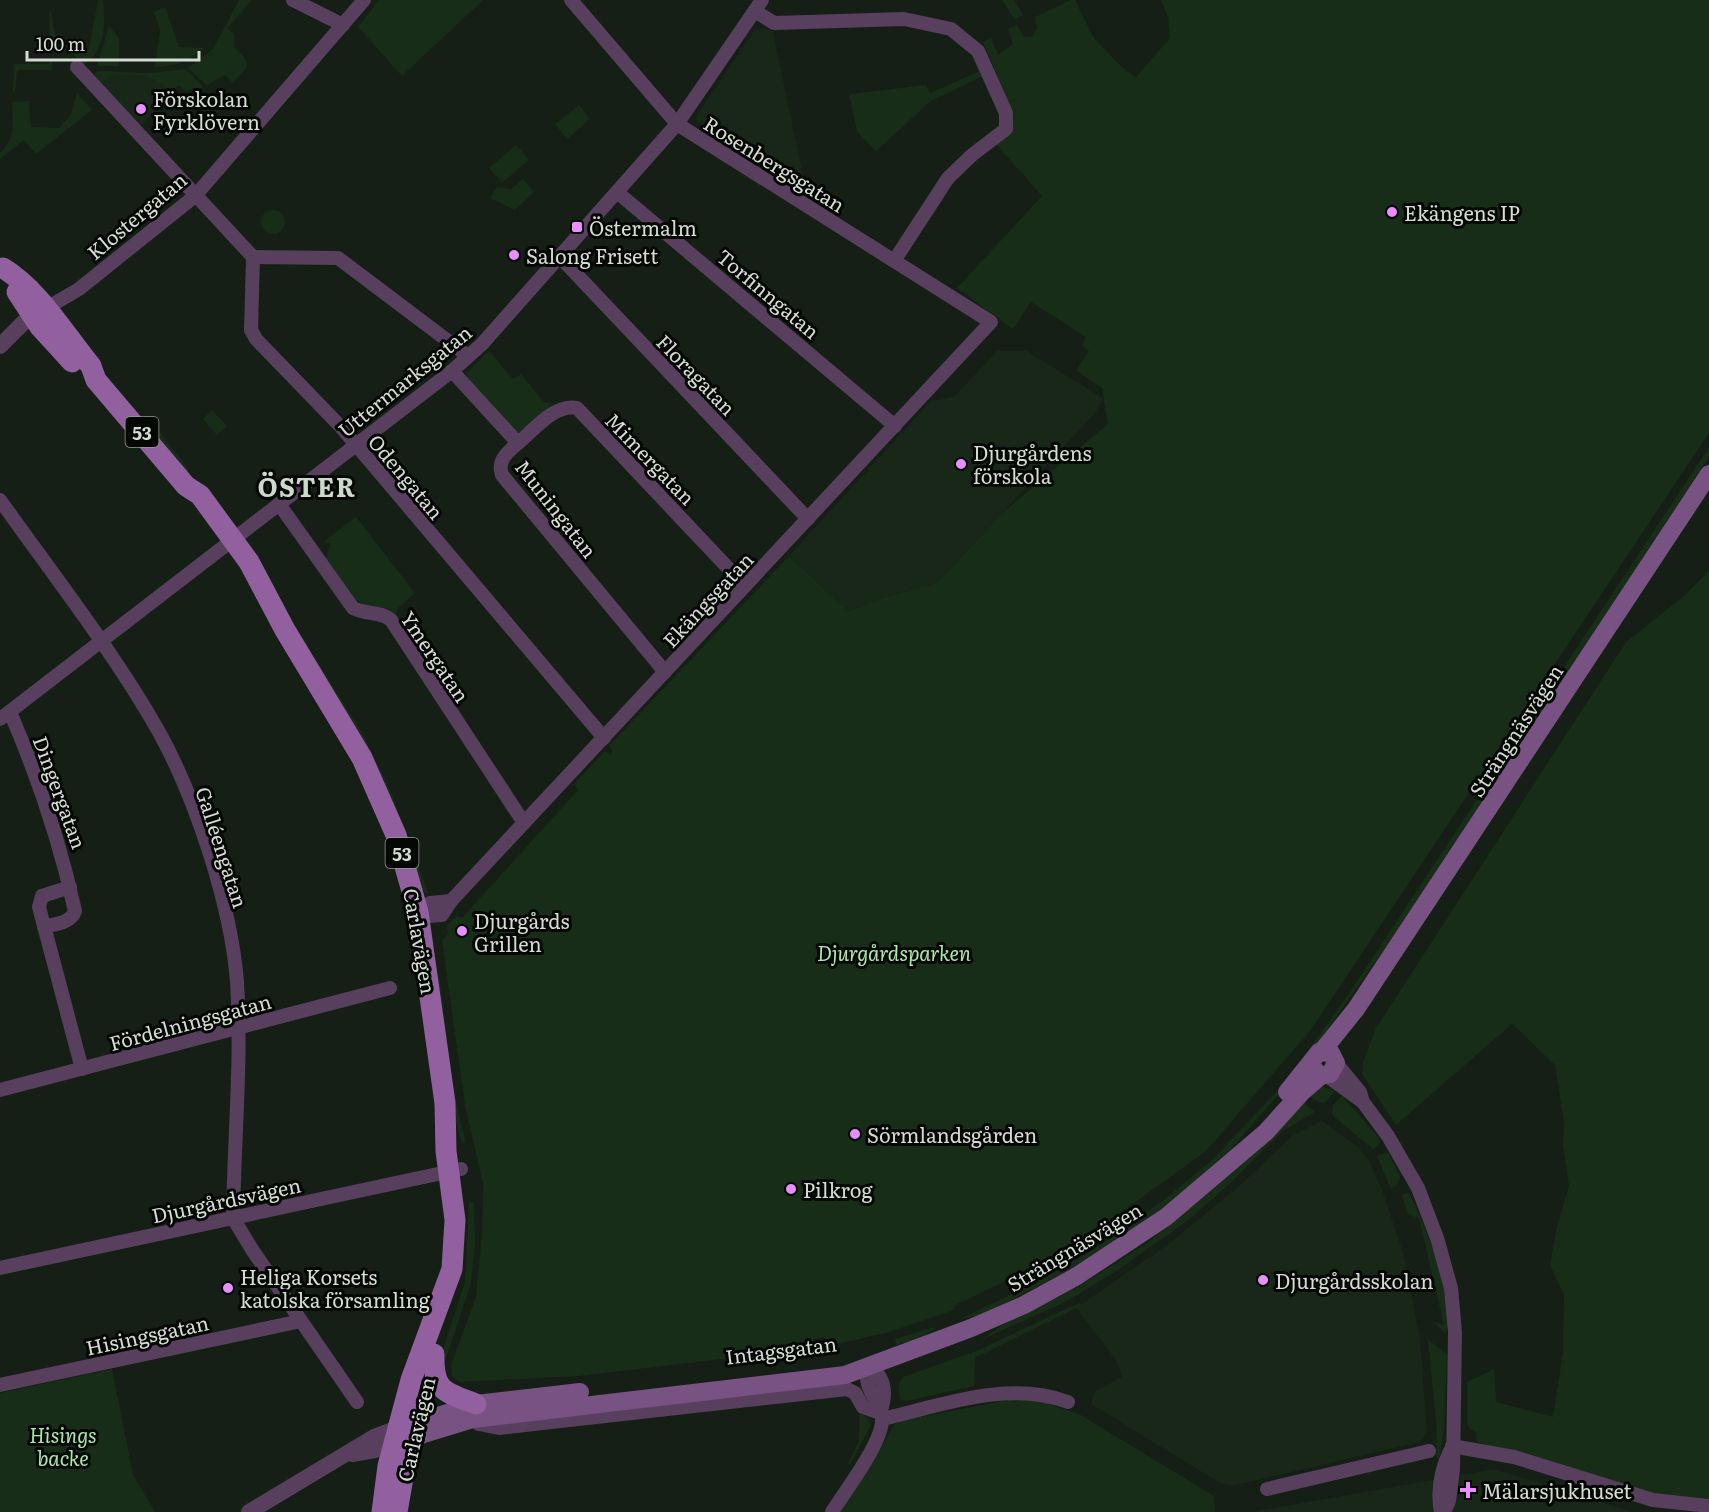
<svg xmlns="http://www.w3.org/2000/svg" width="1709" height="1512" font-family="Literata,serif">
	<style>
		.built { fill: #182718 }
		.green { fill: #172d18 }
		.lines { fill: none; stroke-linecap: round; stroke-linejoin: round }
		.minor { stroke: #573f5d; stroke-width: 14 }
		.tertiary { stroke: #573f5d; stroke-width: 16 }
		.secondary { stroke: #785282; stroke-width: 18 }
		.primary { stroke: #92609f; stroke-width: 21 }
		.poi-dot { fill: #e88eff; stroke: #040704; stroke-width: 2 }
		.labels { text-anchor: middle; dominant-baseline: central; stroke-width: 6; stroke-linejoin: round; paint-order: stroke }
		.shield { fill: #040704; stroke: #979c96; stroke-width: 1.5 }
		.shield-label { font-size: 18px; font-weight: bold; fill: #d6dcd5 }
		.poi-label { font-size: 20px; fill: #d6dcd5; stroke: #040704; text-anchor: start }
		.street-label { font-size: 20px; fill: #d6dcd5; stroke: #040704 }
		.park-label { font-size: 20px; font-style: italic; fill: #aee7ad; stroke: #040704 }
		.district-label { font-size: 26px; font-weight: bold; letter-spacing: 1.5px; fill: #ccd9cb; stroke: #040704 }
	</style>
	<rect width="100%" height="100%" fill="#151f15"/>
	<g class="built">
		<polygon points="761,28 773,31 807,195 697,122 697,115 746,42 755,29"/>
		<polygon points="110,75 148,75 172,91 141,126 101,84"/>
		<polygon points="997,351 1027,351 1104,399 1094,414 937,583 892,595 848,611 789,556 931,401 954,397"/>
		<polygon points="1322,1121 1358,1147 1369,1160 1384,1195 1404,1256 1420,1339 1427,1432 1420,1442 1232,1486 1220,1483 1091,1404 1095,1391 1122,1377 1116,1360 1076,1308 1171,1242 1238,1187 1292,1136"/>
		<polygon points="1494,1469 1633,1512 1251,1512"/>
	</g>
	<g class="green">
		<path d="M98,0H103C106,23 105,51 84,65L67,48L89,49Z"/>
		<polygon points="239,0 252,0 228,28 234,34 234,47 245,58 247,67 233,83 225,75 207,85 188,68 213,49"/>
		<polygon points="379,0 483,0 402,76 358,27"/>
		<polygon points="1002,0 1014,0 1023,15 1014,19"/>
		<polygon points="1071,0 1075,0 1093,37 1123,68 1136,77 1170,38 1168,17 1161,0 1709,0 1709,433 1310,1031 1206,1151 1065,1253 955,1305 954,1310 889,1332 833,1345 823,1337 814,1339 824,1347 579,1376 460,1382 452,1376 451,1365 476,1297 482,1233 483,1183 465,1105 442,940 448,934 447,925 457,916 462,918 578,790 574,784 605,751 610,755 613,751 609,746 789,556 848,611 892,595 937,583 1001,514 1108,424 1102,388 1076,370 1089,351 1082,345 1086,337 1031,302 1013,329 957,288 1042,196 995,143 1011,133 1014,114 983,42 991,38 998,55 1013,44 1008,29 1017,25 1024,37 1032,37 1037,28 1035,17"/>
		<path d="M165,7L179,47L205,48C188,61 176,67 155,67L160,30L154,12Z"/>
		<polygon points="50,8 56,39 64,50 49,44"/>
		<polygon points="109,26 119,38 119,66 97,66"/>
		<polygon points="50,59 52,59 52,70 17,70 15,93 13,93 14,64 49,64"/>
		<polygon points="185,69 203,86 201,89 185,91 179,85 172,91 147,75 111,75 101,84 94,76 96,71 150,73"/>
		<polygon points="980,71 983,76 931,101 876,151 857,131 849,94 926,85 930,93"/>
		<path d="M77,93L92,110L36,154L24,140L0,159V153C16,138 13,123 12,102L29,101L31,127L59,128L71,114Z"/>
		<polygon points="579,105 590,119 567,139 555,124"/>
		<polygon points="516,145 529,160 502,183 489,168"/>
		<polygon points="523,179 534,192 515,210 490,198 497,187 511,189"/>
		<circle cx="273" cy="222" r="12"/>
		<polygon points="489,351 513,379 521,374 544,402 553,404 519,432 512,431 468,381 467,373"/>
		<polygon points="212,410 227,426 217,435 203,419"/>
		<polygon points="149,418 189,470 185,474 155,437"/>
		<polygon points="1709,447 1709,457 1406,919 1317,1044 1289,1077 1350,992"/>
		<polygon points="356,517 415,593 398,608 396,616 390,609 366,607 356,599 326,558 331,543 323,542"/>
		<polygon points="1709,571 1709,1501 1667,1497 1477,1442 1476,1432 1469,1428 1467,1422 1467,1382 1494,1369 1496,1402 1553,1417 1563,1352 1564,1295 1550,1265 1557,1226 1569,1186 1563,1146 1564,1123 1555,1065 1512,1024 1396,1125 1362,1074 1363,1062 1376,1028 1626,642 1684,596"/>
		<polygon points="286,612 361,731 390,790 429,895 422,889 408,840"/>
		<polygon points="433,961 439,977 454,1093 465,1140 462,1144 450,1101"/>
		<polygon points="1282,1086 1284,1088 1231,1149 1169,1204 1087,1261 982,1315 960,1319 1029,1286 1093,1250 1165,1199 1211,1161"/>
		<polygon points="1323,1087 1335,1091 1325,1103 1318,1102 1306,1094"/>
		<polygon points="1342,1096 1379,1138 1380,1143 1373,1149 1332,1115 1333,1105"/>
		<polygon points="1301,1100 1315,1112 1283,1131 1225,1188 1187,1221 1118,1270 1067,1301 979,1341 1001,1326 1078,1287 1150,1241 1240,1166"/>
		<polygon points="1388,1152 1400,1177 1396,1186 1391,1189 1377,1156"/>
		<path d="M1405,1193H1409C1423,1218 1458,1309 1445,1334L1434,1322L1444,1325L1419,1218L1408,1215L1402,1196Z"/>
		<polygon points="469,1201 474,1203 475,1243 471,1283 444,1364 437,1368 465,1282"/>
		<polygon points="1079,1303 1081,1305 1076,1308 975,1358 974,1386 906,1401 900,1399 898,1385 903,1377 976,1351"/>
		<polygon points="934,1327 935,1329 914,1340 896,1345 895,1339"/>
		<polygon points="1428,1339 1447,1355 1444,1428 1439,1462 1436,1456 1437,1432"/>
		<polygon points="112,1369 133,1475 155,1512 0,1512 0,1393"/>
		<polygon points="1008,1400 1039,1401 1079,1414 1214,1496 1215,1512 841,1512 895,1424 899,1421"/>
		<polygon points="859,1412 869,1419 870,1427 850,1465 848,1464 859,1441"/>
	</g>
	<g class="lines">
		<g class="minor">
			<polyline points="293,0 343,25"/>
			<polyline points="755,11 774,23 904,19 951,29 978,51 1006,113 1006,129 972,155 948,178 894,261"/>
			<polyline points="77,67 253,257 251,330 256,339 341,427 604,738"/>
			<polyline points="617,192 895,426"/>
			<polyline points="559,256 808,519"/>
			<polyline points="253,257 338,258 468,356"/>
			<polyline points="45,309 79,289 195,196 364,0"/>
			<path d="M452,371L518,443C507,453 497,460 502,475L665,672"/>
			<path d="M518,443C534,430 555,403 577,408L745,586"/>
			<path d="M0,500C54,576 113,651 159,732C196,799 231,905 237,982C242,1060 234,1140 233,1218L253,1251L357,1402"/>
			<path d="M279,504L353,608C366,615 381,611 391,620L524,823"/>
			<path d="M10,712C38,777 60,842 75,911C71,923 55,924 44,927"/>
			<polyline points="0,719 452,371 482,344 677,124 762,0"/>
			<polyline points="70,887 42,896 39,907 82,1069"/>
			<polyline points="418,912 429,916 442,915 451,901 991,322 677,124 571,0"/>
			<polyline points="418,912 430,903 451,901"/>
			<polyline points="1336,1063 1360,1092 1363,1102 1388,1136 1418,1188 1437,1238 1451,1288 1455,1332 1453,1469 1449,1501 1444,1512"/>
			<polyline points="1326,1075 1363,1102"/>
			<polyline points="0,1090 390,988"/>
			<polyline points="0,1268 461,1169"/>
			<polyline points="0,1385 301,1321"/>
			<polyline points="473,1419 479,1424 499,1428 847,1389 855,1393 863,1407 880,1413"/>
			<path d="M882,1419C943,1405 1007,1380 1068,1402"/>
			<polyline points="1452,1446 1514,1457 1653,1500 1709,1506"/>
			<polyline points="1267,1489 1429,1451"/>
			<path d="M832,1512C845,1491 884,1441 882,1418C879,1398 862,1390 868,1365C886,1377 887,1394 880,1413"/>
			<path d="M1441,1512C1437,1491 1441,1470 1450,1451"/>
		</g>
		<g class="tertiary">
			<polyline points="0,346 23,323 43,310"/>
			<polyline points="352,1454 375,1450 393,1444"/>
			<polyline points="249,1512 374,1437 398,1428"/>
		</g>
		<g class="secondary">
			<polyline points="1323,1050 1356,1009 1709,474"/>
			<path d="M1287,1092L1319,1052L1331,1053L1336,1063L1330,1074C1320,1077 1314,1073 1312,1063"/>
			<polyline points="402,1427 476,1404 580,1392"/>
			<polyline points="398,1442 473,1419 845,1375 971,1328 1024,1305 1077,1276 1166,1217 1266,1132 1302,1092 1322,1075"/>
		</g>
		<g class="primary">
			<path d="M3,268C39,290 64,333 91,366L96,380L186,486L200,495L249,562L285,630L362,758L396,835L418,912L445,1103L446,1151L455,1220L452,1269L411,1380L388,1466L382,1512"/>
			<polyline points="17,292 40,327 72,362"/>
			<path d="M434,1354C433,1391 444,1392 476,1404"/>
			<polyline points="397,1512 414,1414"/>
		</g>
	</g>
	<g class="poi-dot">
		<circle cx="141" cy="109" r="6"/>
		<circle cx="1392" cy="212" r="6"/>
		<rect x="571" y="221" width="12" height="12" rx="3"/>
		<circle cx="514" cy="255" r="6"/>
		<circle cx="961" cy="464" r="6"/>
		<circle cx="462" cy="931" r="6"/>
		<circle cx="855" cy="1134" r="6"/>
		<circle cx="791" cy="1189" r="6"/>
		<circle cx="1263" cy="1280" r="6"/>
		<circle cx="228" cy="1288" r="6"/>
		<path d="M1465 1481h6v6h6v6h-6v6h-6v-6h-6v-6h6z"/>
	</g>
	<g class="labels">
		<g class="shield">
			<rect x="125.5" y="417" width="33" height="30" rx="4.5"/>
			<rect x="385.5" y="838" width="33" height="30" rx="4.5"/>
		</g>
		<g class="shield-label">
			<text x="142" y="432">53</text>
			<text x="402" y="853">53</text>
		</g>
		<g class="poi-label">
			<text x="153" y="98">Förskolan<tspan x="153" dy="23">Fyrklövern</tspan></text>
			<text x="1404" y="212">Ekängens IP</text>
			<text x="589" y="227">Östermalm</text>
			<text x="526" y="255">Salong Frisett</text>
			<text x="973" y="452">Djurgårdens<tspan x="973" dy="23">förskola</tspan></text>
			<text x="474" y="920">Djurgårds<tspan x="474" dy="23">Grillen</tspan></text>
			<text x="867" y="1134">Sörmlandsgården</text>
			<text x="803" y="1189">Pilkrog</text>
			<text x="240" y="1276">Heliga Korsets<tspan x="240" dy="23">katolska församling</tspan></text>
			<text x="1275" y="1280">Djurgårdsskolan</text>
			<text x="1482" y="1490">Mälarsjukhuset</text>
		</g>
		<g class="street-label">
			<text transform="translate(775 163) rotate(32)">Rosenbergsgatan</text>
			<text transform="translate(136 215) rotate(-40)">Klostergatan</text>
			<text transform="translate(769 293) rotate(40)">Torfinngatan</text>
			<text transform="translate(697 374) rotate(46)">Floragatan</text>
			<text transform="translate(404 380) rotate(-39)">Uttermarksgatan</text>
			<text transform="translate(651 458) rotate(46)">Mimergatan</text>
			<text transform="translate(407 476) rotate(50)">Odengatan</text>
			<text transform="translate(557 508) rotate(52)">Muningatan</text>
			<text transform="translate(707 599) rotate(-47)">Ekängsgatan</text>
			<text transform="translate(436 656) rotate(56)">Ymergatan</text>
			<text transform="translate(1515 730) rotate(-57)">Strängnäsvägen</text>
			<text transform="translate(61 792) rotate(70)">Dingergatan</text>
			<text transform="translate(223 847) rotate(72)">Galléengatan</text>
			<text transform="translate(421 941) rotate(80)">Carlavägen</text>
			<text transform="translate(190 1021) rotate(-15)">Fördelningsgatan</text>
			<text transform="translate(226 1199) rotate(-12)">Djurgårdsvägen</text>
			<text transform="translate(1074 1246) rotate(-31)">Strängnäsvägen</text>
			<text transform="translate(147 1334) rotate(-12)">Hisingsgatan</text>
			<text transform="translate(781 1349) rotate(-7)">Intagsgatan</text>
			<text transform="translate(415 1429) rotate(-77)">Carlavägen</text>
		</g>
		<g class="park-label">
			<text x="894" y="952">Djurgårdsparken</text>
			<text x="63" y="1434">Hisings<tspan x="63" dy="23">backe</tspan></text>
		</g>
		<g class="district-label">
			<text x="307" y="485">ÖSTER</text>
		</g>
	</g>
	<path d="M27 51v9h172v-9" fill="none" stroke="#d6dcd5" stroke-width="3"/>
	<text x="36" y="51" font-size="18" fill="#d6dcd5" stroke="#040704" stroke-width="4.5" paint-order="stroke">100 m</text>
</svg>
